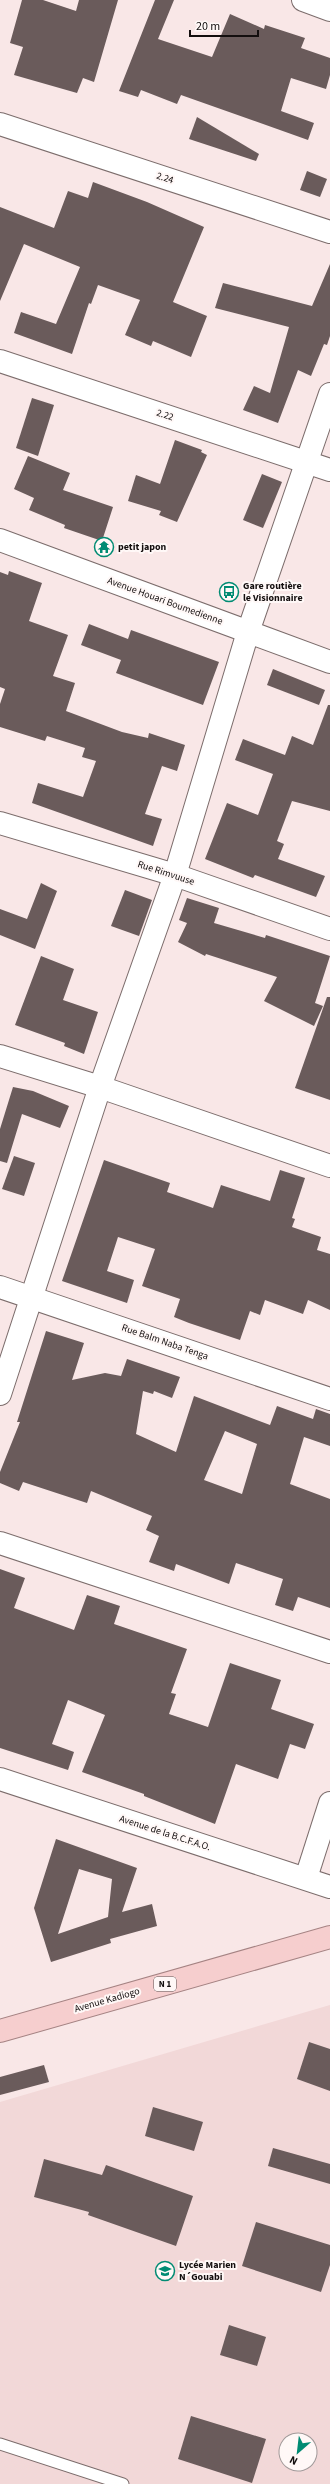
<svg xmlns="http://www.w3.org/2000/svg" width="330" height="2484" font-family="'Source Sans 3',sans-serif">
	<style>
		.built { fill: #f2d8d8; fill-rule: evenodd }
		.building { fill: #6a5b5b; fill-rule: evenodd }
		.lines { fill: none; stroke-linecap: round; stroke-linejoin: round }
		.service-casing { stroke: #7c6d6c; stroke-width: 13 }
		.minor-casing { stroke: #7c6d6c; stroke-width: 24 }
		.tertiary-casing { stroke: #7c6d6c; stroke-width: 24 }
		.trunk-casing { stroke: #a58383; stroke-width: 24 }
		.service { stroke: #fff; stroke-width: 11 }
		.minor { stroke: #fff; stroke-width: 22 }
		.tertiary { stroke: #fff; stroke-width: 22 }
		.trunk { stroke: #f6cece; stroke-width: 22 }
		.labels { text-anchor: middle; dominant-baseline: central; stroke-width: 4; stroke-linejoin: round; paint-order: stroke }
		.shield { fill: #fff8f7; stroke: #5a5454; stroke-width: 1 }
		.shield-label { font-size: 9px; font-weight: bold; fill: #130e0e }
		.street-label { font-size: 10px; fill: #130e0e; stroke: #fff8f7 }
		.poi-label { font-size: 10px; font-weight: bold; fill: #130e0e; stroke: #fff8f7; text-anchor: start }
	</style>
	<rect width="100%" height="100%" fill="#f9e7e7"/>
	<path class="built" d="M330,2005V2484H0V2102ZM286,2440H310V2464H286Z"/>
	<g class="building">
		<polygon points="22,0 43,0 76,11 79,0 118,0 94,82 83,78 77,93 14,75 23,47 10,43"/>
		<polygon points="155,0 174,0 158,39 212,57 230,14 264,29 265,25 305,38 301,48 330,58 330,75 326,89 291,78 281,111 314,123 308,140 181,95 177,104 141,90 138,97 119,91"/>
		<polygon points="197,117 259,154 256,161 189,139"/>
		<polygon points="307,171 327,179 320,197 300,190"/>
		<polygon points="93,182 147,202 204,227 173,302 207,316 191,357 153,341 151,346 125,335 140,300 98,285 91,304 89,303 72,354 14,333 21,312 56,324 80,267 24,244 0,301 0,207 54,228 68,191 88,198"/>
		<polygon points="330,264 330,336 327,345 324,344 311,376 298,370 278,423 243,410 254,386 270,393 289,327 215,308 223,283 312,306"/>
		<polygon points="32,398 54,405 38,456 16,448"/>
		<polygon points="175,440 202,450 201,452 207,455 177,522 159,515 161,511 128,501 136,475 160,484"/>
		<polygon points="28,456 70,473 63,490 113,507 102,541 64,528 65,525 29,510 34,498 14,489"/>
		<polygon points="262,474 282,482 263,528 243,520"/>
		<polygon points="9,571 42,583 29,621 68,635 53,676 75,683 66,711 122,732 148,738 149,733 185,745 177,771 162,766 145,814 162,819 153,846 32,803 38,783 83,797 96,761 82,757 85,748 47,736 45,741 0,727 0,704 5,689 0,687 0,572 8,575"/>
		<polygon points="89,624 128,639 131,630 219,662 203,705 116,673 121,660 81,645"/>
		<polygon points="273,669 325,690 319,705 267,685"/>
		<polygon points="328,705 330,705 330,811 292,801 277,841 284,844 278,859 325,876 316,897 255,875 253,878 205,859 227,803 258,815 273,774 235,760 243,739 285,755 292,736 313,745"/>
		<polygon points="41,883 57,891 35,949 0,935 0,909 27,919"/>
		<polygon points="125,890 152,900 139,936 111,926"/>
		<polygon points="187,898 219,908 214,923 265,938 266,935 330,956 315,1003 323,1006 314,1026 264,1001 277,977 206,954 205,956 178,942 187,923 179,920"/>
		<polygon points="41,956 74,969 63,1000 98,1012 84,1054 64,1046 65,1043 15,1025"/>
		<polygon points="327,997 330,997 330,1100 295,1088"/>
		<polygon points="13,1087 33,1091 69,1106 60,1128 22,1114 7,1163 0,1161 0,1129"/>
		<polygon points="14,1156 35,1163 24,1196 2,1189"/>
		<polygon points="104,1160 170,1183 167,1192 213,1208 221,1185 270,1201 280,1170 305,1178 292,1218 295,1219 292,1227 321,1237 317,1250 330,1254 330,1310 308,1300 303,1314 265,1300 260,1315 250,1311 240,1340 189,1323 174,1317 180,1299 142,1286 155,1249 118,1237 107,1271 134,1280 127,1303 62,1281"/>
		<path d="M46,1331L84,1343L72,1380L105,1373L121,1376L127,1359L180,1377L172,1398L154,1391L153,1394L143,1391L136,1434L176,1452L194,1396L270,1425L277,1406L313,1419L316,1409L330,1414V1446L304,1437L290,1484L330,1499V1608L298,1597L293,1611L275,1605L283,1579L236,1563L229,1584L176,1564L174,1571L149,1562L159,1536L146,1530L152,1516L91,1491L87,1503L23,1482L19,1491L0,1483V1472L20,1422H17ZM225,1431L257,1444L242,1494L204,1480Z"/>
		<polygon points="0,1569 25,1578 14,1608 74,1630 87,1595 120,1606 114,1624 187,1649 171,1693 176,1694 169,1714 208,1727 230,1663 281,1680 271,1709 314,1724 305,1749 290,1744 278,1779 236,1764 215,1824 144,1796 144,1794 82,1772 105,1715 68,1700 52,1744 74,1752 68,1770 0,1748"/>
		<path d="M56,1839L137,1868L122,1912L152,1904L157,1926L110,1939L111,1943L51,1962L34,1908ZM79,1869L112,1879L108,1917L58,1934Z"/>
		<polygon points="309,2042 330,2049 330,2091 297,2079"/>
		<polygon points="44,2065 49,2082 0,2095 0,2077"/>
		<polygon points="153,2107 203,2122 194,2151 145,2136"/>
		<polygon points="273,2148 330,2164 330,2184 268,2166"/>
		<polygon points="44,2159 102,2175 106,2165 193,2196 176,2246 88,2215 89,2212 34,2197"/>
		<polygon points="256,2222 330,2245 330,2265 321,2292 242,2266"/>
		<polygon points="229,2325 266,2337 257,2366 220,2355"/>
		<polygon points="191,2416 266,2439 252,2483 178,2459"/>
	</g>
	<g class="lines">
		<g class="service-casing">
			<polyline id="service" points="0,2444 123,2484"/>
		</g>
		<g class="minor-casing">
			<g id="minor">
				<polyline points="303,0 330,10"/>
				<polyline points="0,124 330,232"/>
				<polyline points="0,361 330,470"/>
				<polyline points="0,823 175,875 330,929"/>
				<polyline points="0,1056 100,1087 330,1166"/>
				<polyline points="0,1287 330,1399"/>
				<polyline points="0,1394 100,1087 175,875 248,632 330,394"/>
				<polyline points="0,1543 330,1652"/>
				<polyline points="0,1779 330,1887"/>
				<polyline points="306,1878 330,1803"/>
			</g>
		</g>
		<g class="tertiary-casing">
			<polyline id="tertiary" points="0,540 330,662"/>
		</g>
		<g class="trunk-casing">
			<polyline id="trunk" points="0,2031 330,1937"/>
		</g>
		<use href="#service" class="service"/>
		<use href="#minor" class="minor"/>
		<use href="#tertiary" class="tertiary"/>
		<use href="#trunk" class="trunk"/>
	</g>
	<defs>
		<g id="temple-ring" transform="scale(1)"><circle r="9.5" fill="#fff8f7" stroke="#008b73" stroke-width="1.5"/><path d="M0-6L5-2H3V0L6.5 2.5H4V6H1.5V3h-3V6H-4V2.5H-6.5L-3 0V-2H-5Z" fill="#008b73"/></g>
		<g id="bus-ring" transform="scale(1)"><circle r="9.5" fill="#fff8f7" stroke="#008b73" stroke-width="1.5"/><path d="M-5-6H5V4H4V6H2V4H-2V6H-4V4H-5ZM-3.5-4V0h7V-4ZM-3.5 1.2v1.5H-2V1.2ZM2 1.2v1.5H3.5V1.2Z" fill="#008b73"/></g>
		<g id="school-ring" transform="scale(1)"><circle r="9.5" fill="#fff8f7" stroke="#008b73" stroke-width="1.5"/><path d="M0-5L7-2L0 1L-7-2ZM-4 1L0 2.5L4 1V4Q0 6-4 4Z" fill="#008b73"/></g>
	</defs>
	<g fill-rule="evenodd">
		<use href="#temple-ring" x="104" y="547"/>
		<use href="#bus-ring" x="229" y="592"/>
		<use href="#school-ring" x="165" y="2271"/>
	</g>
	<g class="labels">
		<rect class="shield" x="154" y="1977" width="22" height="14" rx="3"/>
		<g class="shield-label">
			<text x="165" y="1984">N 1</text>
		</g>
		<g class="street-label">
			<text transform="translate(165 178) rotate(18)">2.24</text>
			<text transform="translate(165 415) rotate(18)">2.22</text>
			<text transform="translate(165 601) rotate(20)">Avenue Houari Boumedienne</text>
			<text transform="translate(166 873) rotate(18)">Rue Rimvuuse</text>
			<text transform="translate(165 1342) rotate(19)">Rue Balm Naba Tenga</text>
			<text transform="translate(165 1833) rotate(18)">Avenue de la B.C.F.A.O.</text>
			<text transform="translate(107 2000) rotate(-16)">Avenue Kadiogo</text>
		</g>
		<g class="poi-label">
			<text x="118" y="547">petit japon</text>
			<text x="243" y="586">Gare routière<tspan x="243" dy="12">le Visionnaire</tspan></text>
			<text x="179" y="2265">Lycée Marien<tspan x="179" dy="12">N´Gouabi</tspan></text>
		</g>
	</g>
	<g transform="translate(298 2452) rotate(208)"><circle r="19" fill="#fff8f7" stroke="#a19a9a"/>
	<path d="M0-3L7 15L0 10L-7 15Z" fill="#008b73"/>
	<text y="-6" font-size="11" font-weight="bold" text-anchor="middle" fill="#130e0e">N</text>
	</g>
	<path d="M190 30v6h68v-6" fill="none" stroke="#130e0e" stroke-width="2"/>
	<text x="196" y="30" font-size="12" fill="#130e0e" stroke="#fff8f7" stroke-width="3" paint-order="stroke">20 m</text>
</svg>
